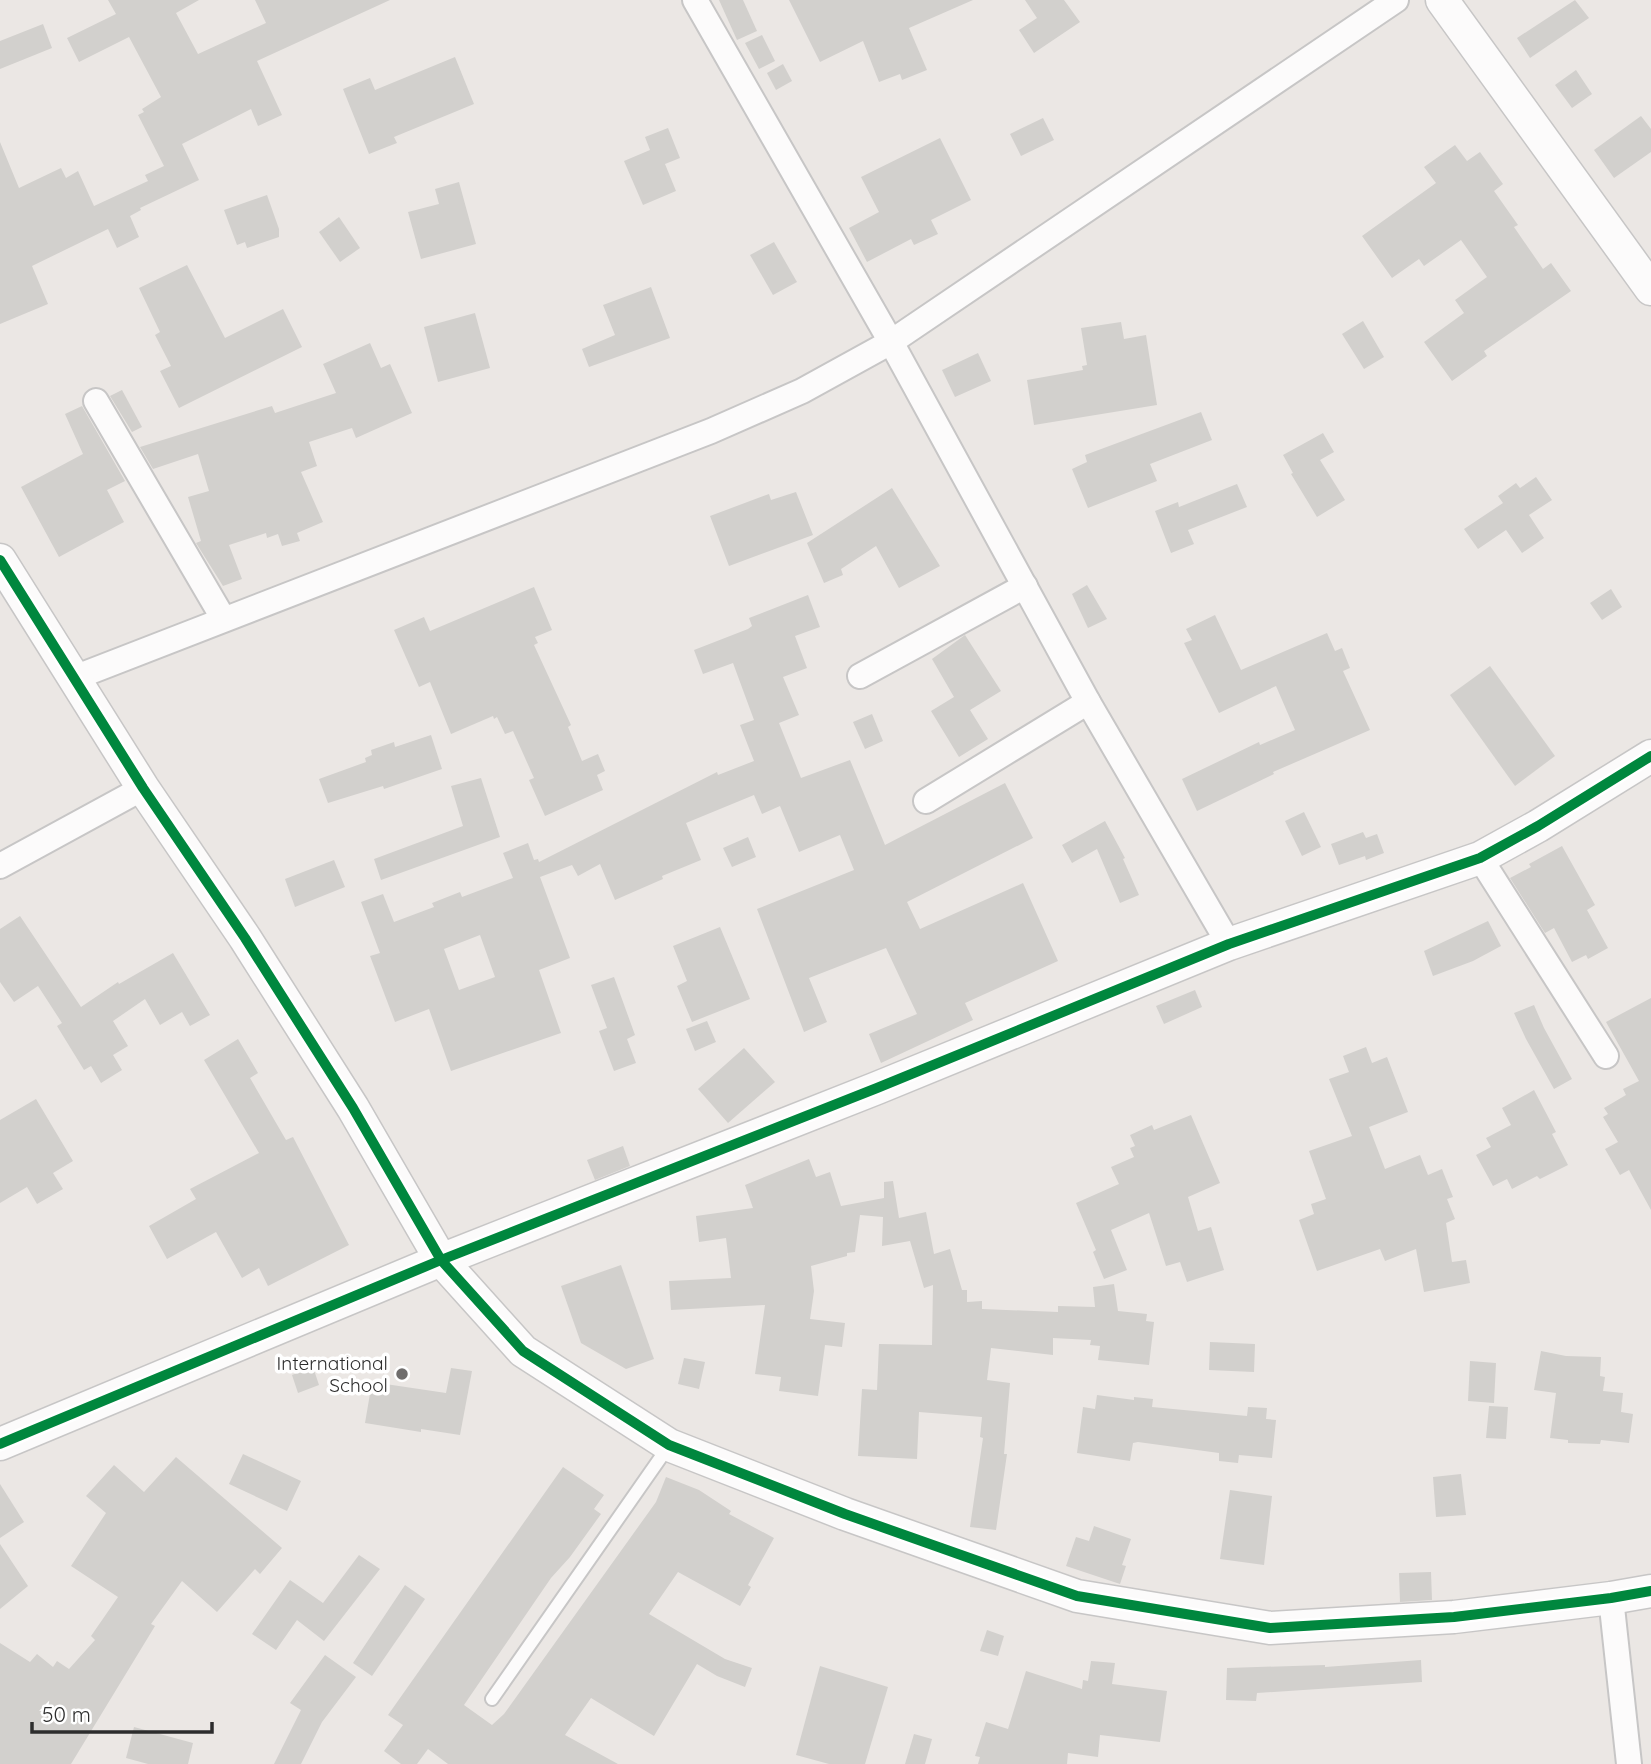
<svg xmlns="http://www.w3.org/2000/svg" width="1651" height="1764" font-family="Quicksand,sans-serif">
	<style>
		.building { fill: #d2d0cd; fill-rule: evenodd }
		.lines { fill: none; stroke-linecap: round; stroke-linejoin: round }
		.service-casing { stroke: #c7c6c6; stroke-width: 16 }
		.minor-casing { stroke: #c7c6c6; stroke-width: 28 }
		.tertiary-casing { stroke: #c7c6c6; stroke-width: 35 }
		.service { stroke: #fcfbfb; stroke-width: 12 }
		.minor { stroke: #fcfbfb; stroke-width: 24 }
		.tertiary { stroke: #fcfbfb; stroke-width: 32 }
		.cycleway-casing { stroke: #fff; stroke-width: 15 }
		.cycleway { stroke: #00873e; stroke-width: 10 }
		.poi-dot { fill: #706e6d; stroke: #fff; stroke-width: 2.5 }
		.labels { text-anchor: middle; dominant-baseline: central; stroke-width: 7; stroke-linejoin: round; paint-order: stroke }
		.poi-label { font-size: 19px; fill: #2d2d2d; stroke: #fff; text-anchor: end }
	</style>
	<rect width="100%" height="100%" fill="#ebe7e4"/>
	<g class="building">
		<polygon points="108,0 199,0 176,13 198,54 266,23 255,0 390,0 257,61 282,115 258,126 251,109 182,144 199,180 140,208 141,210 130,216 139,237 117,248 108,229 32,266 48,304 0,324 0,142 19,188 61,168 66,178 78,171 94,206 148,181 145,175 164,166 138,115 144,112 142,109 161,97 129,37 79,62 67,38 116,14"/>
		<polygon points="719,0 743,0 757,31 737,40"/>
		<polygon points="789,0 973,0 909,28 927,70 902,80 900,74 879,82 863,41 820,62"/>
		<polygon points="1025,0 1064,0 1080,22 1034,53 1019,30 1037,18"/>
		<polygon points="1575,0 1589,18 1530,58 1517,38"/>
		<polygon points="43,24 52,48 0,69 0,41"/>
		<polygon points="762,35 775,61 759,69 745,43"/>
		<polygon points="455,57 474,104 394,137 397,143 369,154 343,89 370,78 375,90"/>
		<polygon points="783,64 792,81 776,90 767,73"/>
		<polygon points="1576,70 1592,94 1572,108 1555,85"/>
		<polygon points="1641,116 1651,129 1651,152 1614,178 1594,150"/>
		<polygon points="1043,118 1054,140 1021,156 1010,134"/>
		<polygon points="668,128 680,158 665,164 676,191 643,205 624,161 650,150 645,137"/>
		<polygon points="940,138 971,200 931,220 938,234 914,245 911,239 867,262 849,228 879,212 861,177"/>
		<polygon points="1455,145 1467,161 1480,152 1503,184 1494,191 1518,225 1514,227 1543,269 1551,263 1571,291 1484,351 1487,356 1452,381 1424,342 1464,313 1455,300 1487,277 1461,240 1424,266 1419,259 1392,278 1362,236 1436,183 1424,167"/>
		<polygon points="459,182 476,244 421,259 408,212 439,204 435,189"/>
		<polygon points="267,195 279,229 279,237 247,248 245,242 237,245 224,210"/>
		<polygon points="339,217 360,248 340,262 319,232"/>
		<polygon points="774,242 797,282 773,295 750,255"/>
		<polygon points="187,265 225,338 283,309 302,347 179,408 160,371 171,366 155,335 160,332 139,288"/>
		<polygon points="651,287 670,338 589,367 582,349 615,335 603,305"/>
		<polygon points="475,313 490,368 438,382 424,327"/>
		<polygon points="1363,321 1384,357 1364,369 1342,334"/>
		<polygon points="1121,322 1124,339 1146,335 1157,405 1034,425 1027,380 1083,370 1082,366 1087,365 1081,328"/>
		<polygon points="370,343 381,368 390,364 412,413 356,438 352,428 309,442 317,466 301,472 323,522 297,533 300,541 282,546 278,534 267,538 266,533 229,545 242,579 223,586 196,543 201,541 188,497 209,491 198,454 153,469 140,447 272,406 275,413 336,393 323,364"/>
		<polygon points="978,353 991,381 955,397 942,370"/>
		<polygon points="122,390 142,427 132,432 110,396"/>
		<polygon points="82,406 125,481 107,490 124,522 59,557 21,487 83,454 65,414"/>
		<polygon points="1201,412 1212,440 1150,464 1157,481 1088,508 1072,469 1087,462 1085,455"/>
		<polygon points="1323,433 1334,452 1320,460 1345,500 1317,517 1291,474 1293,473 1283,455"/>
		<polygon points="1536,477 1552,500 1529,515 1544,538 1522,553 1506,530 1478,549 1464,529 1503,503 1498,496 1516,483 1520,488"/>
		<polygon points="1237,484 1247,507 1188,530 1194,544 1171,553 1155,511 1178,502 1179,507"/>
		<polygon points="892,488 940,566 899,588 876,546 841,569 843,575 824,583 807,543"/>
		<polygon points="796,492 813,535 729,566 710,516 769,494 771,500"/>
		<polygon points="1087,585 1107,619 1088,628 1072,594"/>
		<polygon points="534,587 552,630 535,637 538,643 534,645 571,725 568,727 582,761 598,754 605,771 597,775 603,790 545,816 529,780 534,778 513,731 505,734 497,717 494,719 493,716 451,734 430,682 419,687 394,630 424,617 430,631"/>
		<polygon points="1611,589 1622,607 1602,620 1590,603"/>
		<path d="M808,595L820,627L795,636L807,668L783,677L799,715L779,723L801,778L850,760L885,845L1005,783L1033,838L907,902L920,929L1023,883L1058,961L965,1003L973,1020L881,1063L869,1034L917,1014L886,948L809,978L827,1022L804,1032L757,909L854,870L840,835L799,852L780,806L762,814L754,795L686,823L701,860L662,876L663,879L615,900L600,864L578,876L572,865L540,877L570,958L539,970L561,1033L451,1071L429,1009L395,1022L370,956L380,953L361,902L383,894L394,922L434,907L432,903L460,892L462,897L513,878L503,853L528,843L534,860L538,859L539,862L717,772L718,775L754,761L740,725L754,720L733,663L703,674L694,650L748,629L752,626L749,618ZM480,935L495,977L459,990L444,949Z"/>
		<polygon points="1215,615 1241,670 1327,633 1335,651 1342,648 1350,668 1343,671 1370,730 1273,772 1274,774 1197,811 1182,779 1259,742 1260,745 1295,730 1276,686 1219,713 1184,643 1192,640 1186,629"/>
		<polygon points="965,635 1001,691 970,710 988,739 959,757 931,711 954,697 932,659"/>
		<polygon points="1490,666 1555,756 1515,786 1450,695"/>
		<polygon points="872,714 883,741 865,749 853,722"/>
		<polygon points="431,735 442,769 384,789 383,786 328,803 319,779 366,762 365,758 372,755 371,750 394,742 395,747"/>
		<polygon points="481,778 500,837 381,880 374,859 463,826 451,786"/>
		<polygon points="1304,812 1321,847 1302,856 1285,821"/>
		<polygon points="1105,821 1125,858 1123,859 1139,895 1120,903 1097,849 1072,863 1062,845"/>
		<polygon points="1363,832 1366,838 1377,834 1384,853 1366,860 1365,856 1339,865 1331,844"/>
		<polygon points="748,837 756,857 732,867 723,848"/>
		<polygon points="1562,846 1595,905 1587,910 1608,948 1588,959 1586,955 1572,962 1554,928 1545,933 1510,878 1531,867 1529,864"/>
		<polygon points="334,860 345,887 295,907 285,879"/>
		<polygon points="20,916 81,1007 118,982 119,984 173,953 210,1015 190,1026 182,1012 160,1025 145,999 113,1021 128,1046 113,1055 122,1070 101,1083 91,1066 84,1070 57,1026 62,1023 38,986 14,1002 0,982 0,929"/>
		<polygon points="1488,921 1501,946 1473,961 1433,976 1424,951"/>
		<polygon points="720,927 750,999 692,1022 677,986 687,981 673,946"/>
		<polygon points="614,977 635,1035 627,1039 636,1063 614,1071 599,1031 607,1028 591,985"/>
		<polygon points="1195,990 1202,1007 1164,1024 1156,1006"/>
		<polygon points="1651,998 1651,1210 1629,1170 1620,1175 1605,1149 1618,1142 1603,1117 1608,1114 1604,1108 1626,1095 1623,1089 1639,1081 1606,1022"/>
		<polygon points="1534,1005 1544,1028 1572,1079 1554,1089 1526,1039 1514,1013"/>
		<polygon points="707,1021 716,1042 695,1051 686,1029"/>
		<polygon points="238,1039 258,1073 250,1078 286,1140 293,1137 349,1245 268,1286 259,1268 242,1278 216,1232 167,1259 149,1226 196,1199 190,1189 259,1153 204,1060"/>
		<polygon points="1366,1047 1372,1063 1387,1057 1408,1112 1369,1127 1385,1169 1420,1155 1428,1175 1442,1169 1453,1197 1447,1199 1455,1219 1446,1223 1452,1262 1466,1260 1470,1283 1424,1292 1416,1249 1385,1261 1380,1249 1317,1271 1299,1220 1314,1214 1311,1204 1326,1199 1309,1151 1352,1136 1329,1079 1349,1072 1343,1056"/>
		<polygon points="744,1048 775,1082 728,1123 698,1089"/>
		<polygon points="1534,1090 1556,1132 1552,1134 1568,1165 1540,1179 1537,1176 1512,1189 1507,1179 1493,1186 1476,1155 1491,1147 1486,1138 1511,1125 1502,1108"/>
		<polygon points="36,1099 73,1161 53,1173 63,1189 37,1204 27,1187 0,1203 0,1120"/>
		<polygon points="1191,1115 1220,1183 1188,1197 1198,1231 1211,1227 1224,1270 1187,1282 1180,1262 1166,1266 1149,1213 1111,1230 1127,1270 1104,1279 1093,1252 1096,1250 1076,1203 1119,1184 1111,1167 1134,1157 1130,1148 1135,1146 1130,1135 1152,1125 1154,1130"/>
		<polygon points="623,1146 630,1166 595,1180 587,1160"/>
		<polygon points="809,1159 816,1177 830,1172 841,1206 884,1198 884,1182 893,1181 899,1218 926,1212 934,1254 950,1249 962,1290 967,1290 967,1302 982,1301 982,1309 1058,1312 1058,1306 1095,1307 1093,1287 1114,1284 1118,1311 1147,1314 1146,1321 1154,1322 1149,1365 1098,1360 1100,1346 1090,1345 1091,1340 1053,1338 1053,1355 991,1348 987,1380 1010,1383 1004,1454 1007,1454 996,1530 970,1527 983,1438 980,1437 982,1417 919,1412 917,1459 858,1456 862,1389 877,1390 879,1344 932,1345 933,1285 924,1288 910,1241 882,1246 883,1217 860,1215 855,1252 847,1253 847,1256 811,1266 814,1291 810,1319 845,1323 842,1347 825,1345 818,1396 779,1391 781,1377 755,1374 765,1305 671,1310 669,1281 731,1278 726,1238 699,1242 696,1216 753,1208 745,1185"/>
		<polygon points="621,1265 654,1359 626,1369 581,1343 561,1286"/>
		<polygon points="1210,1342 1255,1344 1254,1372 1209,1370"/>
		<polygon points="1541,1351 1566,1356 1601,1357 1600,1376 1605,1377 1603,1391 1623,1393 1621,1412 1633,1414 1629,1443 1601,1440 1600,1444 1568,1443 1568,1440 1550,1438 1556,1393 1534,1390"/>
		<polygon points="684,1358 705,1362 699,1389 678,1384"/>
		<polygon points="1470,1361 1496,1363 1494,1403 1468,1401"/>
		<polygon points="313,1367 319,1385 298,1393 292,1375"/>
		<polygon points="451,1368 472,1371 460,1435 421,1429 421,1432 365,1423 372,1382 446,1393"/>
		<polygon points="1097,1395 1134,1400 1134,1397 1153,1399 1152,1407 1247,1416 1248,1407 1267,1408 1266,1419 1276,1420 1272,1458 1239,1455 1238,1463 1219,1461 1219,1453 1138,1442 1133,1443 1130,1461 1077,1453 1083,1407 1095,1409"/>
		<polygon points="1489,1406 1508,1407 1506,1439 1486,1438"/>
		<polygon points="243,1454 301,1481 287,1511 229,1484"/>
		<polygon points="176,1457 282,1548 260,1574 255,1569 217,1612 182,1581 151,1624 155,1626 71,1764 0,1764 0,1643 30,1662 37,1654 53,1667 57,1661 69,1669 95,1640 91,1636 118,1597 71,1566 106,1513 86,1496 114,1465 144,1492"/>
		<polygon points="563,1467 604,1495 594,1509 601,1514 570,1557 551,1578 464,1705 492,1725 504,1714 656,1502 666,1477 699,1490 731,1511 729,1514 774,1538 748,1585 751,1587 740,1606 678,1572 649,1614 725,1659 752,1668 745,1687 717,1676 697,1664 654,1736 591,1698 565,1735 618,1764 448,1764 428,1749 417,1764 401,1764 384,1751 403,1725 388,1715"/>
		<polygon points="1461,1474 1466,1515 1436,1517 1433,1477"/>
		<polygon points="0,1484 24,1522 0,1538"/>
		<polygon points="1230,1490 1272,1496 1264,1565 1220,1559"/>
		<polygon points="1094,1526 1131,1539 1122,1565 1126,1566 1120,1584 1066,1566 1076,1537 1089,1541"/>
		<polygon points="0,1544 28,1586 0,1609"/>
		<polygon points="359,1555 380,1569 324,1641 297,1620 276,1650 252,1634 290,1580 323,1603"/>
		<polygon points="1431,1572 1432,1600 1400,1602 1399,1573"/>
		<polygon points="405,1585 425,1599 372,1676 353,1663"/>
		<polygon points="987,1630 1004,1636 998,1656 980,1651"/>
		<polygon points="325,1655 356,1677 322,1722 301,1764 274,1764 301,1710 290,1703"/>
		<polygon points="1421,1660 1422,1682 1257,1693 1256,1701 1226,1700 1227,1668 1325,1665 1325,1667"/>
		<polygon points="1091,1661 1115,1663 1112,1684 1167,1691 1160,1742 1100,1735 1098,1757 1068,1753 1067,1764 978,1764 980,1757 975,1756 986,1722 1008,1729 1026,1671 1082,1689 1083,1680 1088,1681"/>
		<polygon points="820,1666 888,1687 865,1764 829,1764 796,1755"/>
		<polygon points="134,1727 193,1743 188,1764 148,1764 126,1758"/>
		<polygon points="914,1734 932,1739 925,1764 905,1764"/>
	</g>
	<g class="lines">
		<g class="service-casing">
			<polyline id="service" points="492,1699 668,1447"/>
		</g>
		<g class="minor-casing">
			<g id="minor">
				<polyline points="695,0 891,342 1088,702 1229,944"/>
				<polyline points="96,401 223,618"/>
				<polyline points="860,676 1025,586"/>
				<polyline points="74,678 711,431 802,391 891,342 1396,0"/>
				<polyline points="926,801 1088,702"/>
				<polyline points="1480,858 1606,1056"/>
				<polyline points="0,866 143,788"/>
				<polyline points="1611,1598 1629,1764"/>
			</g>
		</g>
		<g class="tertiary-casing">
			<g id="tertiary">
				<polyline points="1442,0 1651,289"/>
				<polyline points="0,560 143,788 245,938 353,1108 441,1260 523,1351 669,1445 845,1514 1077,1596 1270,1628 1454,1617 1611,1598 1651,1591"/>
				<polyline points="0,1444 441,1260 877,1088 1229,944 1480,858 1538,826 1651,756"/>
			</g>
		</g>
		<use href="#service" class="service"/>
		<use href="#minor" class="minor"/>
		<use href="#tertiary" class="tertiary"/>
		<g class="cycleway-casing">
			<g id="cycleway">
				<polyline points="0,560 143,788 245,938 353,1108 441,1260 523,1351 669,1445 845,1514 1077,1596 1270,1628 1454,1617 1611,1598 1651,1591"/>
				<polyline points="0,1444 441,1260 877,1088 1229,944 1480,858 1538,826 1651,756"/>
			</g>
		</g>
		<use href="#cycleway" class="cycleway"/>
	</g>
	<circle class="poi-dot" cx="402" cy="1374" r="7"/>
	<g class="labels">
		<g class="poi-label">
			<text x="388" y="1363">International<tspan x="388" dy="22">School</tspan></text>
		</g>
	</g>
	<path d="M32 1722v10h180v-10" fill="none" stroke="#2d2d2d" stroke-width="3.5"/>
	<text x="42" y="1722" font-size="21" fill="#2d2d2d" stroke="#ffffff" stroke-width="5" paint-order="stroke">50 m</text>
</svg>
